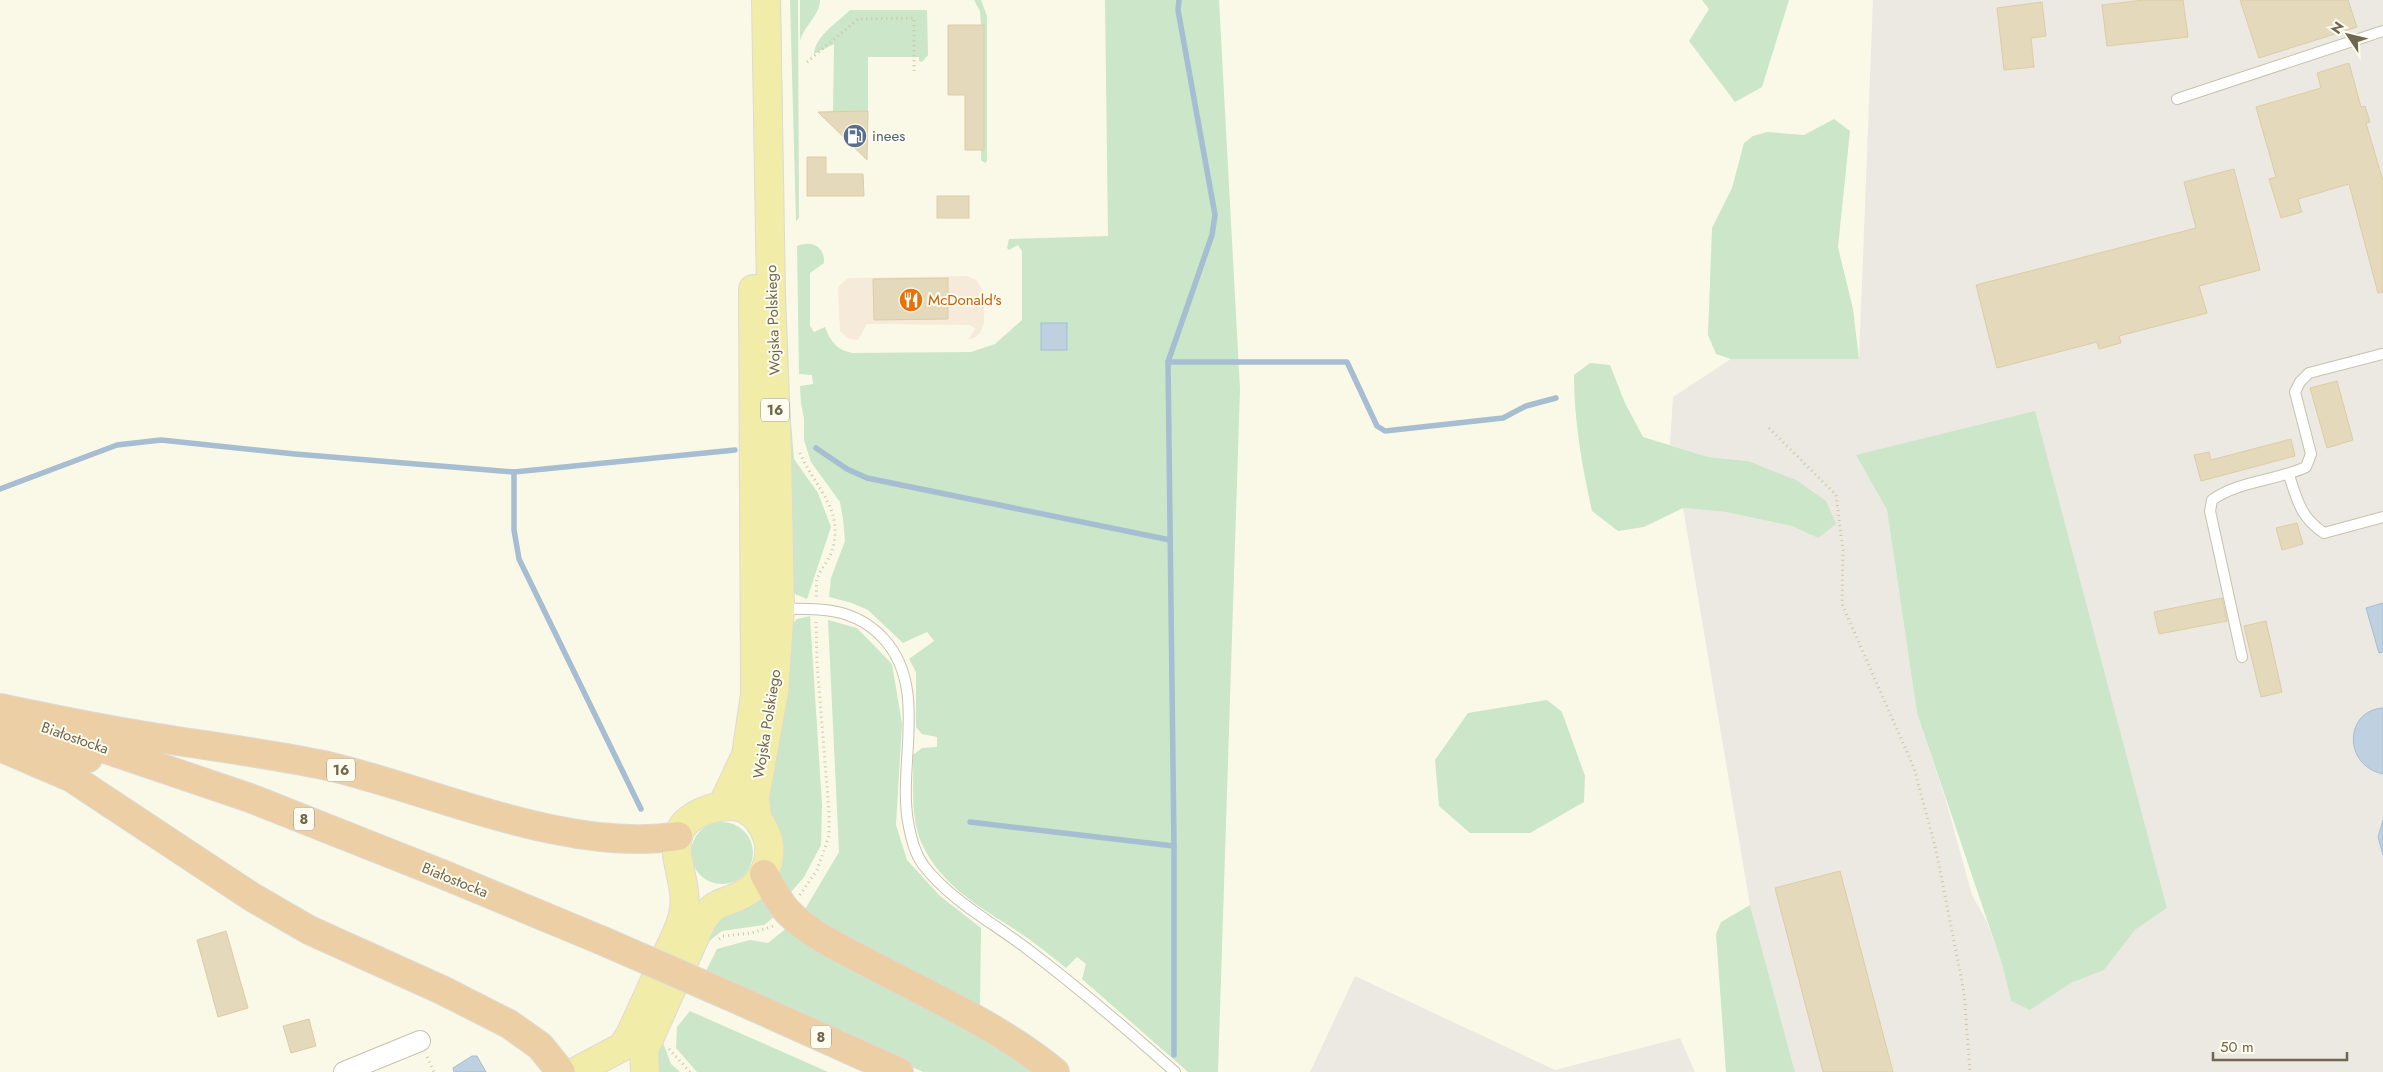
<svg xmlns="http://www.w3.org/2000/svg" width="2383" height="1072" font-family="Jost,sans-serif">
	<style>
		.commercial { fill: #f6ebda }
		.industrial { fill: #ebe9e1; fill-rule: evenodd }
		.green { fill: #cbe6c8 }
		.water { fill: #bfd1e1; stroke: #a6bdd2 }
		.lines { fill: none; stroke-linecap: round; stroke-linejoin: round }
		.stream { stroke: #a6bdd2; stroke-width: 5.5 }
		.building { fill: #e5d9bc; stroke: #ddcca5 }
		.lane-casing { stroke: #c8c1ad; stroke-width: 12 }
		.street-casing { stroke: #c8c1ad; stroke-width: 22 }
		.primary-casing { stroke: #dddad5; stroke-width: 30 }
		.highway-casing { stroke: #dddad5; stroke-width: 30 }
		.path { stroke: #d1c4a6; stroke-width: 3; stroke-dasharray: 1 4; stroke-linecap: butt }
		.lane { stroke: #fff; stroke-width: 10 }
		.street { stroke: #fff; stroke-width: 20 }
		.primary { stroke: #f1eca8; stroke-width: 28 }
		.highway { stroke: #edcfa6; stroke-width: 28 }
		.highway-bridge-casing { stroke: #dddad5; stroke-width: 30; stroke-linecap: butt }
		.highway-bridge { stroke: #edcfa6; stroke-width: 28 }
		.labels { text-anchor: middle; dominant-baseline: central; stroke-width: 4; stroke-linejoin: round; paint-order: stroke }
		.shield { fill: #fdfcee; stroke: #9b937f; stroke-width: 1 }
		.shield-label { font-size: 14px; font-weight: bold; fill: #71664f }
		.service-label { font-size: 15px; fill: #4e5e75; stroke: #fdfcee; text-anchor: start }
		.food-label { font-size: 15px; fill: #c56008; stroke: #fdfcee; text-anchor: start }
		.street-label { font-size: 15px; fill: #71664f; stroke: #fdfcee }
	</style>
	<rect width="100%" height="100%" fill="#faf9e8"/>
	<polygon class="commercial" points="967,276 976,280 984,292 984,323 980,333 974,338 968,340 975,329 970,325 867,324 858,340 849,339 840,331 838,292 839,286 848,278"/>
	<g class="industrial">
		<path d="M1873,0H2383V1072H1795L1750,905L1683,508L1726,512L1792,526L1818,538L1748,461L1708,457L1670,445L1673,397L1731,359H1859ZM1856,455L2122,740L2167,908L2135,930L2104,970L2071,983L2030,1010L2011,1001L2003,967L1987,922L1972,895L1946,801L1917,713L1887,510Z"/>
		<polygon points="1355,976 1555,1070 1680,1038 1695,1072 1310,1072"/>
	</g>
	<g class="green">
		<polygon points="775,0 781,0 784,222 779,215"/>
		<polygon points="790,0 798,0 799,218 796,221"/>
		<path d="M800,0H820C820,15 804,26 800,41Z"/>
		<polygon points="974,0 981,0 987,16 987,161 985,163 981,160 981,150 984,150 984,26 981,25 980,11"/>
		<path d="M1105,0H1219L1240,389L1218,1072H1188L1082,979L1086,964L1077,957L1066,968C1050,955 1034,942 1017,931C979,906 941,886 921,842C910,816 914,783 913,755L922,748L937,747V737L922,734L916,727V672L909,659L934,641L927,632L903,643L868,610L852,603L829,597L831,578L845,541L843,519L840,502L811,462L804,440V418L801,404L800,386L813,384L812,375L799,374L797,246C811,240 825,246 824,263L810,273V326L814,332L825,327C830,341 837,350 852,353L971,352L995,344L1022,320V251L1018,245L1009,250L1007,248L1009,239L1108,236Z"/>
		<polygon points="1702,0 1789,0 1762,87 1735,102 1689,41 1709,9"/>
		<path d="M850,10H927L928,55L922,62L919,61V57H868V111L833,112L834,44L814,54C815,36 838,22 850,10Z"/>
		<polygon points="1834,119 1850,131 1838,247 1853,309 1859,359 1731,359 1716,354 1708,335 1712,228 1732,188 1744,143 1753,136 1767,132 1804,135"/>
		<path d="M1590,363L1610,365L1625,403L1643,437L1708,457L1748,461L1796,480L1826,501L1836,524L1818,538L1792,526L1726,512L1683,508L1644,527L1618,531L1592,511C1582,466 1574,421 1574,375Z"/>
		<polygon points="788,385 794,459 818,493 831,527 807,599 795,594 787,586"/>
		<polygon points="2035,411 2167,908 2135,930 2104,970 2071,983 2030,1010 2011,1001 2003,967 1917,713 1887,510 1856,455"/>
		<polygon points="810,616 822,805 821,845 804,877 786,898 778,869 764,800 786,631 797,619"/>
		<polygon points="828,620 857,628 892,664 902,724 896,825 907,860 940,896 981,928 980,1008 836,932 804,911 839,852"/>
		<polygon points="1547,700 1562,712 1585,776 1584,802 1530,833 1470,833 1439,806 1435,760 1468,713"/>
		<circle cx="722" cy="853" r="31"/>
		<polygon points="761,894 775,916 764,925 722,931 696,951 712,921"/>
		<polygon points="1750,905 1795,1072 1726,1072 1716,934 1721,922"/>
		<polygon points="788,927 981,1035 1032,1072 923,1072 706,971 717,949 750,940 768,943"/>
		<polygon points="690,1011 828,1072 697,1072 676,1048 677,1027"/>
		<polygon points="660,1035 671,1064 680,1072 658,1072 653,1052"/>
	</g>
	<g class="water">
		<rect x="1041" y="323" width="26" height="27"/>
		<polygon points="2383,603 2383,652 2379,653 2366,608"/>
		<path d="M2383,708V774C2342,765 2345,710 2383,708Z"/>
		<polygon points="2383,820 2383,855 2378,837"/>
		<polygon points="472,1056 477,1056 486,1072 454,1072 453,1068"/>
	</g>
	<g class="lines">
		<g class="stream">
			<polyline points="1168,362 1347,362 1377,426 1385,431 1503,418 1526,406 1556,398"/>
			<polyline points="816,448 847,469 867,478 1170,540"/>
			<polyline points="514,472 514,530 519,559 641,809"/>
			<polyline points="0,489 117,445 161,440 295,454 514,472 735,450"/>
			<polyline points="970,822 1174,846"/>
			<polyline points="1174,1055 1174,846 1168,362 1212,235 1215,215 1178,10 1179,0"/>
		</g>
	</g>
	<g class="building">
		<polygon points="2144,0 2183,0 2188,37 2107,46 2102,5"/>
		<polygon points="2240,0 2348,0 2357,27 2259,58"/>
		<polygon points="2042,2 2046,36 2031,38 2034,67 2004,70 1997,8"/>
		<polygon points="948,25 984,25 984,150 965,150 965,95 948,95"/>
		<polygon points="2349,63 2361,107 2365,106 2370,122 2366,123 2383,181 2383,292 2378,293 2349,184 2298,199 2302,212 2281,218 2269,179 2276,177 2256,107 2321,88 2317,73"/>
		<polygon points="868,111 867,160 818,112"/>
		<polygon points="807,157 826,157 826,174 863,174 864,196 807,196"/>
		<polygon points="2234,169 2260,270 2199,286 2207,313 2119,336 2121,343 2099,349 2097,342 1997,368 1976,285 2196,228 2184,182"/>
		<rect x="937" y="196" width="32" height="22"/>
		<polygon points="948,278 948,319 874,320 873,279"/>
		<polygon points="2337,381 2353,440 2327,448 2310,388"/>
		<polygon points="2291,439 2295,456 2201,481 2194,455 2209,452 2211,460"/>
		<polygon points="2297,523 2303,544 2282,550 2276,528"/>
		<polygon points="2222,598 2227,621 2159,634 2154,612"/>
		<polygon points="2266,621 2282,692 2261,697 2244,626"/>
		<polygon points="1840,871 1893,1072 1823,1072 1775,888"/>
		<polygon points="226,931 248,1008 218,1017 197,940"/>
		<polygon points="309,1019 316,1046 291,1053 283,1026"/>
	</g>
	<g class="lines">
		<g class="lane-casing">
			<g id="lane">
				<polyline points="2177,99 2383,31"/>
				<path d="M2289,475C2297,500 2301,518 2324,533L2383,517"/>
				<path d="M782,609C821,608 855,608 883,638C930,688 896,766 909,827C912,841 915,854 924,866C952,902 994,923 1030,951C1080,989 1128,1030 1175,1072"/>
				<path d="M2242,657L2210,511L2212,500C2238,481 2276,481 2306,467L2311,454L2295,392L2300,382L2309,373L2382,354"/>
			</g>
		</g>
		<g class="street-casing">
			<polyline id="street" points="344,1072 420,1041"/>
		</g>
		<g class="primary-casing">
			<g id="primary">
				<polyline points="722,806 746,755 755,695 753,289"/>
				<polyline points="757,817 755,797 774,692 780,609 777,451 771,294 766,0"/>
				<path d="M575,1072L622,1047L631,1033C642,1009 653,985 664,960C671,946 679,931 683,915C693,876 651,833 704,811C716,806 733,804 745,809C757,815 764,827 768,839C774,863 760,888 737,897C729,901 720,902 713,908C709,911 706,916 703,919L644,1050L645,1072"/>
			</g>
		</g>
		<g class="highway-casing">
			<g id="highway">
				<path d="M0,708C57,720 114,732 171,740C223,748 276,755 328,766C434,791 569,854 678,836"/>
				<polyline points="6,735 61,749 88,758"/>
				<polyline points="70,737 250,798 442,874 603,941"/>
				<polyline points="0,747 72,778 252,897 309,930 442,990 509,1024 540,1046 561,1072"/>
				<path d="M764,874C771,886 778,902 788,912C810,935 844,950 872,965C934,998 1000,1027 1055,1072"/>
				<polyline points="743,1002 899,1072"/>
			</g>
		</g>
		<g class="path">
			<polyline points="807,62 858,19 914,18 914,71"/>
			<polyline points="1769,428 1836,495 1843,550 1842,604 1914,768 1936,850 1964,992 1970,1072"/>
			<path d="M800,453C815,488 845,510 832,551C829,561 820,569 817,579C816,584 817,592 816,598"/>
			<polyline points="800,895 817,870 829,836 829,811 817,663 816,622"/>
			<polyline points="719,939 723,936 752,933 773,926"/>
			<polyline points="669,1049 690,1072"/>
			<polyline points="427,1057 434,1072"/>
		</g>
		<use href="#lane" class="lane"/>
		<use href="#street" class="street"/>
		<use href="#primary" class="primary"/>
		<use href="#highway" class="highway"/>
		<g class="highway-bridge-casing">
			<polyline id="highway-bridge" points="603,941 743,1002"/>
		</g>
		<use href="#highway-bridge" class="highway-bridge"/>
	</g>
	<defs>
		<g id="fuel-disc" transform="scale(1.25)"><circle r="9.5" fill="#5c6f8a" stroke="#fdfcee"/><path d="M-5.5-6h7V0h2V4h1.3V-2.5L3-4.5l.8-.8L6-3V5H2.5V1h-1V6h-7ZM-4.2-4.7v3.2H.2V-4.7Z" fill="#fff"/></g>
		<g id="restaurant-disc" transform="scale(1.25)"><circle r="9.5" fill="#e8710a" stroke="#fdfcee"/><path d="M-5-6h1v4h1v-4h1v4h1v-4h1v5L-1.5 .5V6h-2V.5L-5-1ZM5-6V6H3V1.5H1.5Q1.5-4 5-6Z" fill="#fff"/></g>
	</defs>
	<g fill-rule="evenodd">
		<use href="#fuel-disc" x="855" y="136"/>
		<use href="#restaurant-disc" x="911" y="300"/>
	</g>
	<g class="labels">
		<g class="shield">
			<rect x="761" y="398.5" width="28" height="23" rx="4"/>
			<rect x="327" y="758.5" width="28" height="23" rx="4"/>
			<rect x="294" y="807.5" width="20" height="23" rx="4"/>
			<rect x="811" y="1025.5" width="20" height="23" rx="4"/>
		</g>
		<g class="shield-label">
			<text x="775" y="410">16</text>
			<text x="341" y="770">16</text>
			<text x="304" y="819">8</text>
			<text x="821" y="1037">8</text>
		</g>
		<g class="service-label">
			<text x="872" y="136">inees</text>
		</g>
		<g class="food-label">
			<text x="928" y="300">McDonald's</text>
		</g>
		<g class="street-label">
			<text transform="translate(773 320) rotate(-92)">Wojska Polskiego</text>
			<text transform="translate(767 724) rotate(-81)">Wojska Polskiego</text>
			<text transform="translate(75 738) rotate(19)">Białostocka</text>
			<text transform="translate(455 880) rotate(22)">Białostocka</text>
		</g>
	</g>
	<g transform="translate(2348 35) rotate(305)" stroke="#fdfcee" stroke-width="4" paint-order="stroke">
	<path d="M0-4L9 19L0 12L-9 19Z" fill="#71664f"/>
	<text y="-8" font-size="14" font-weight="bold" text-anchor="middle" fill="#71664f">N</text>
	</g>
	<path d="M2213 1052v8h134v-8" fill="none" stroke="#71664f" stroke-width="2.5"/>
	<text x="2220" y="1052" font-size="15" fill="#71664f" stroke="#fdfcee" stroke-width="4" paint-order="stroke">50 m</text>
</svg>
